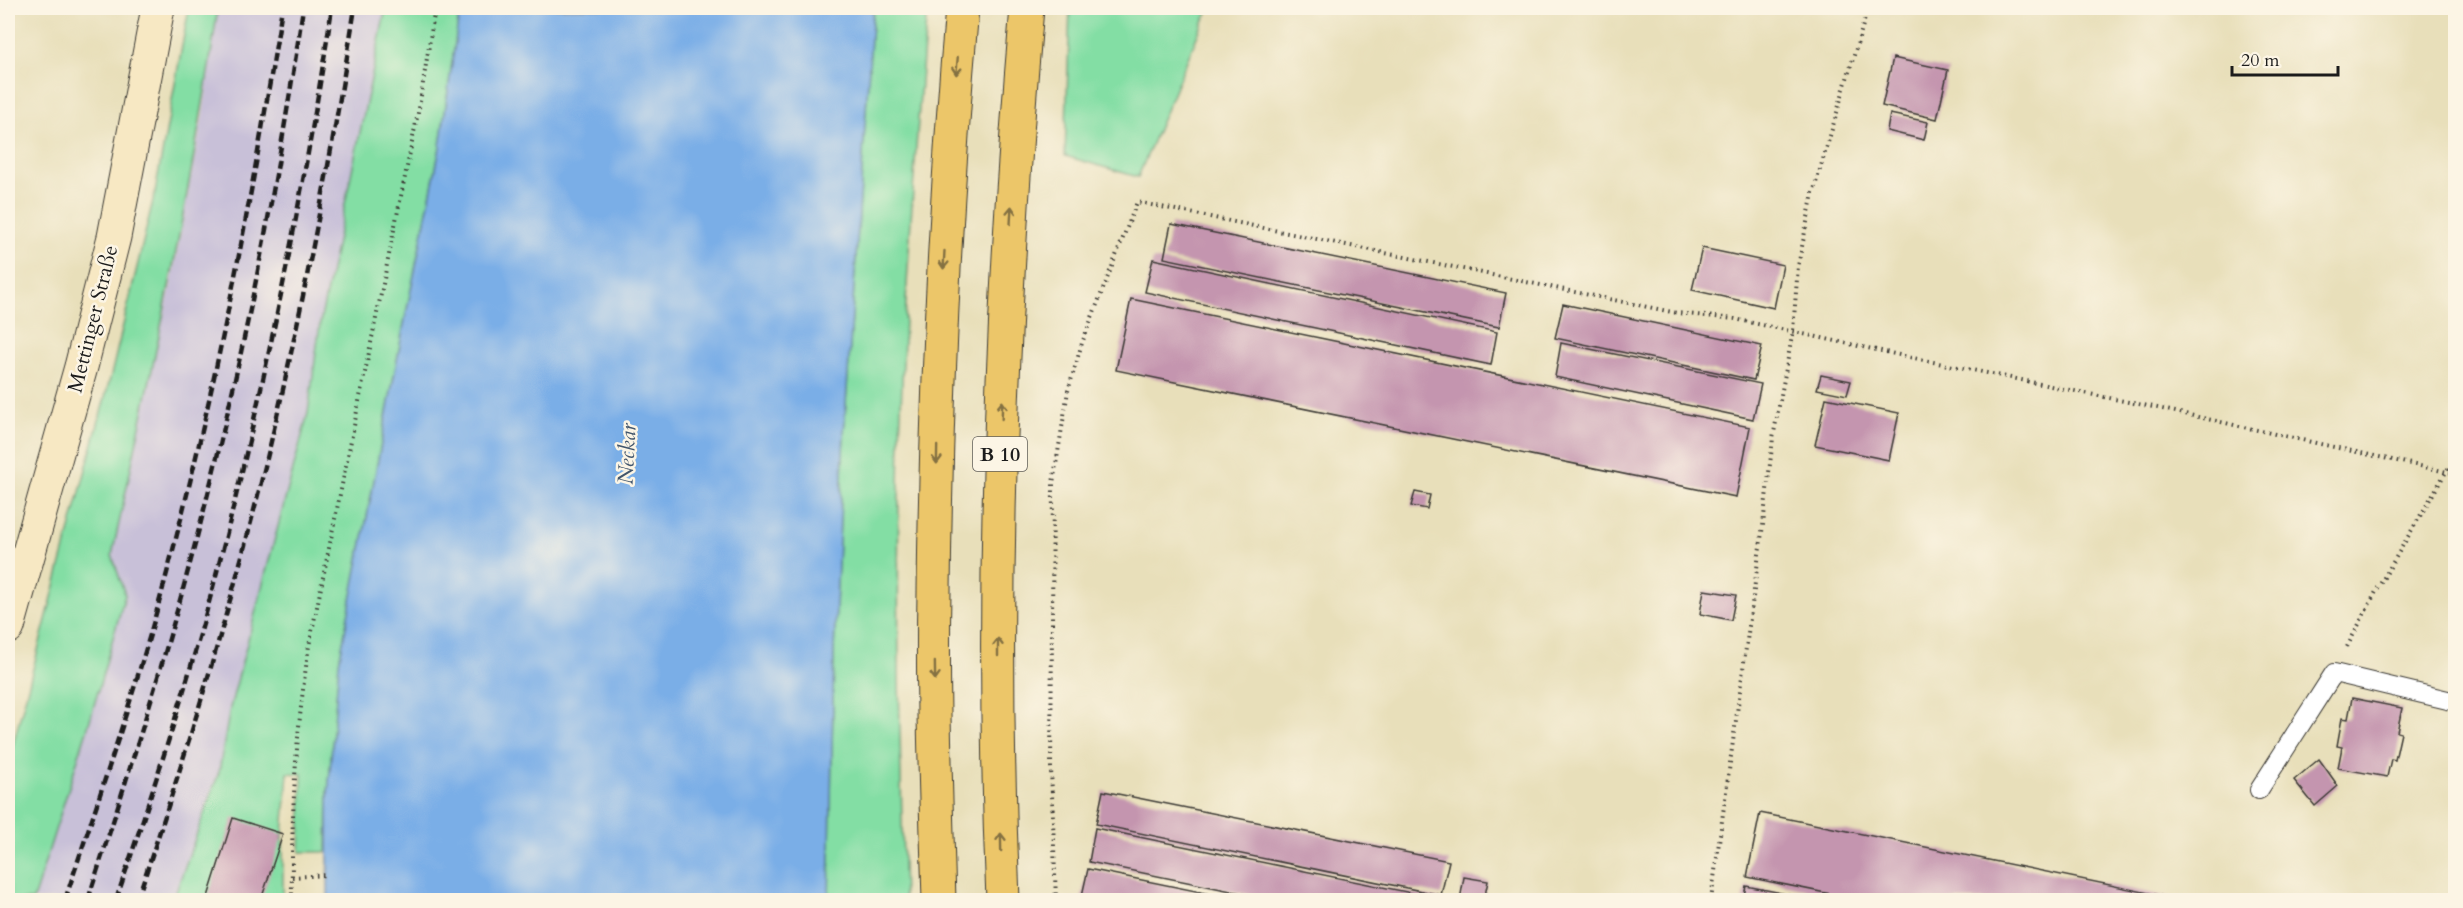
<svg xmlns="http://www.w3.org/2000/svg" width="2463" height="908" font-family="Cardo,serif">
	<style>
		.industrial { fill: #c8c0d8 }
		.green { fill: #83dea4; stroke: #507d60; stroke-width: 1.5 }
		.water { fill: #7aaee7; stroke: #4b6582; stroke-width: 1.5 }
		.building { fill: #c495af }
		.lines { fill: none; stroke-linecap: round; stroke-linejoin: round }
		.lane-casing { stroke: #3b3934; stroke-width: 20 }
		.secondary-casing { stroke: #3b3934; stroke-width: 35 }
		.highway-casing { stroke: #3b3934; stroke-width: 35 }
		.path { stroke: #3b3934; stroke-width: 4; stroke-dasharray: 1.5 4.5; stroke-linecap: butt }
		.lane { stroke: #fff; stroke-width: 18 }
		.secondary { stroke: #f7e8c3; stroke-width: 33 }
		.highway { stroke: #ecc669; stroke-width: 33 }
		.rail { stroke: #1c1c1c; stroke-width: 4.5; stroke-dasharray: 9 4.5; stroke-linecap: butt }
		.oneway { stroke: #847142 }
		.labels { text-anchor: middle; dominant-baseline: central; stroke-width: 5; stroke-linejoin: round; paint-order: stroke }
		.shield { fill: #fcf5e5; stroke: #5f5d58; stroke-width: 1.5 }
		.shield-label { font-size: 20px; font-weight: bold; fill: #1c1c1c }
		.street-label { font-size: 21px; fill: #1c1c1c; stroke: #fcf5e5 }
		.water-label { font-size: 22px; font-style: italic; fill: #42566d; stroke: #fcf5e5 }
	</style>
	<rect width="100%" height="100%" fill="#fcf5e5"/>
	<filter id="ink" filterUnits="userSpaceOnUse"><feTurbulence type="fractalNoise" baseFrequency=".0167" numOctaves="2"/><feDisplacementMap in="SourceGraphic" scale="12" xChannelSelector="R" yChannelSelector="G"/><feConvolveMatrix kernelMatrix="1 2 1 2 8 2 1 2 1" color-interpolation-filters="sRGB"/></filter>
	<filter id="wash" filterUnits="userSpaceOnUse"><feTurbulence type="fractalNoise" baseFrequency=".008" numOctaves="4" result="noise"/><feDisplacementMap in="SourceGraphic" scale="24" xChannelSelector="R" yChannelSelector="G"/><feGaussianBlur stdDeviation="1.35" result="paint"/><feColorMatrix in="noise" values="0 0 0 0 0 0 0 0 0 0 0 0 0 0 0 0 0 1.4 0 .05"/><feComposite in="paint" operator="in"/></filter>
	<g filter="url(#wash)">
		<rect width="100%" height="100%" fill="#e8dfba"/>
		<polygon class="industrial" points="218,8 386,8 320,323 308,413 230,708 219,772 173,900 33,900 88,727 125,595 112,555 171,284 203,113"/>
		<g class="green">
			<path d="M189,8H218C191,192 152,373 112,555L125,595L88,727L33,900H8V763L112,371L133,284L155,192Z"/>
			<polygon points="386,8 460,8 439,153 404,324 339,663 328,794 327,852 300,852 302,774 288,773 283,834 283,900 173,900 219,772 230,708 308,413 320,323"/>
			<path d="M873,8H927C915,152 904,297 900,442C896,595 900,748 904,900H829L834,650L844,433Z"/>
			<polygon points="1070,8 1209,8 1138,177 1065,156"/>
		</g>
		<polygon class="water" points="460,8 873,8 844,433 834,650 829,900 328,900 328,794 339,663 404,324 439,153"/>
		<g id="blocks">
			<g class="building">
				<polygon points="1893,58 1948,70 1937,119 1882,106"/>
				<polygon points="1890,114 1928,122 1924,140 1887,131"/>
				<polygon points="1171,224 1506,293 1499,327 1164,258"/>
				<polygon points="1702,248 1783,265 1774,308 1692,290"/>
				<polygon points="1153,259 1497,332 1491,365 1145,292"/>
				<polygon points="1131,299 1750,427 1736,497 1116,370"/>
				<polygon points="1563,304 1762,346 1754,380 1555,338"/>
				<polygon points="1561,343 1761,384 1753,419 1555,377"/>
				<polygon points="1821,375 1851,381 1847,395 1817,389"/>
				<polygon points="1826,398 1899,413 1889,460 1815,445"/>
				<polygon points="1415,492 1430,495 1427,509 1411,506"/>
				<polygon points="1704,590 1736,595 1731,620 1700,614"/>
				<polygon points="2352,698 2402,708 2397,732 2401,733 2395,760 2391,759 2387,777 2338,768 2342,747 2337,746 2342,718 2348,719"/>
				<polygon points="2319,759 2338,786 2315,806 2294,780"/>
				<polygon points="1103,791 1449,861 1441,895 1096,824"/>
				<polygon points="1760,813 2178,899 2178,900 1860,900 1747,877"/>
				<polygon points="233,818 283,834 261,900 207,900"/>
				<polygon points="1095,828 1441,899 1441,900 1275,900 1089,862"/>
				<polygon points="1088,869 1235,899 1235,900 1081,900"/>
				<polygon points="1464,877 1488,881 1484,900 1460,900"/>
				<polygon points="1746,886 1812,899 1812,900 1743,900"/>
			</g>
		</g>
	</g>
	<g filter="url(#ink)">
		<use href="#blocks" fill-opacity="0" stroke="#3b3934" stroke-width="1.5"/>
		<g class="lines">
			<g class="lane-casing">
				<polyline id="lane" points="2259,790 2334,673 2456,702"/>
			</g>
			<g class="secondary-casing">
				<polyline id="secondary" points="8,627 81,367 114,237 158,8"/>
			</g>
			<g class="highway-casing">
				<g id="highway">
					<path d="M939,900C936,798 932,695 934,592C936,397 945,202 962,8"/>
					<path d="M1003,900C990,603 1001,304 1027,8"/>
				</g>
			</g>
			<g class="path">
				<polyline points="2347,647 2379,586 2456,455"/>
				<polyline points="292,877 327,875"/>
				<path d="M292,900C291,815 296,731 309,646L419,108L435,8"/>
				<polyline points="1056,900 1051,768 1053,483 1068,391 1082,343 1137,202 1677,313 1735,319 1904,356 2153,407 2456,474"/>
				<polyline points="1711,900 1763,525 1773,438 1793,331 1798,266 1813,193 1868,8"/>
			</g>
			<use href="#lane" class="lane"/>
			<use href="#secondary" class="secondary"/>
			<use href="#highway" class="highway"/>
			<g class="rail">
				<path d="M65,900C101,791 139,681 168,569C217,384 252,197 282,8"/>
				<path d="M88,900C122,793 157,686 186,578C237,390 275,200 303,8"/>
				<path d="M116,900C151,797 185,693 213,587C263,396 302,203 332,8"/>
				<path d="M137,900C191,741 239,580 277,416C308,281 333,144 355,8"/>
			</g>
		</g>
		<defs><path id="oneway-shaft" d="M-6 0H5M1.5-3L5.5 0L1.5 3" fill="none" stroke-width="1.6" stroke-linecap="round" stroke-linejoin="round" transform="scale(1.5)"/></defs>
		<g class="oneway">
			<use href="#oneway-shaft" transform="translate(957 66) rotate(95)"/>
			<use href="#oneway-shaft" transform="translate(1011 215) rotate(-87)"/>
			<use href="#oneway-shaft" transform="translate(944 260) rotate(93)"/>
			<use href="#oneway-shaft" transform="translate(1002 410) rotate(-88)"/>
			<use href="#oneway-shaft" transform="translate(937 455) rotate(91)"/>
			<use href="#oneway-shaft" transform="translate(998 647) rotate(-90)"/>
			<use href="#oneway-shaft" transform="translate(935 671) rotate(89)"/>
			<use href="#oneway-shaft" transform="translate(1001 842) rotate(-91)"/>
		</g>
	</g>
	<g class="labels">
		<rect class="shield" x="973" y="437" width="54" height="34" rx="4.5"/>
		<g class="shield-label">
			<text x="1000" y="454">B 10</text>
		</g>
		<g class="street-label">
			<text transform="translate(93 319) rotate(-76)">Mettinger Straße</text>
		</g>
		<g class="water-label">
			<text transform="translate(627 454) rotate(-87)">Neckar</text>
		</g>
	</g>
	<rect width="2463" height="908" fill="none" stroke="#fcf5e5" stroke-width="30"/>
	<path d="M2232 66v9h106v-9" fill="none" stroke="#1c1c1c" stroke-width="3"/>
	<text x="2241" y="66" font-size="18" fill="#1c1c1c" stroke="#fcf5e5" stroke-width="4.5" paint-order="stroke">20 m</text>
</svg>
